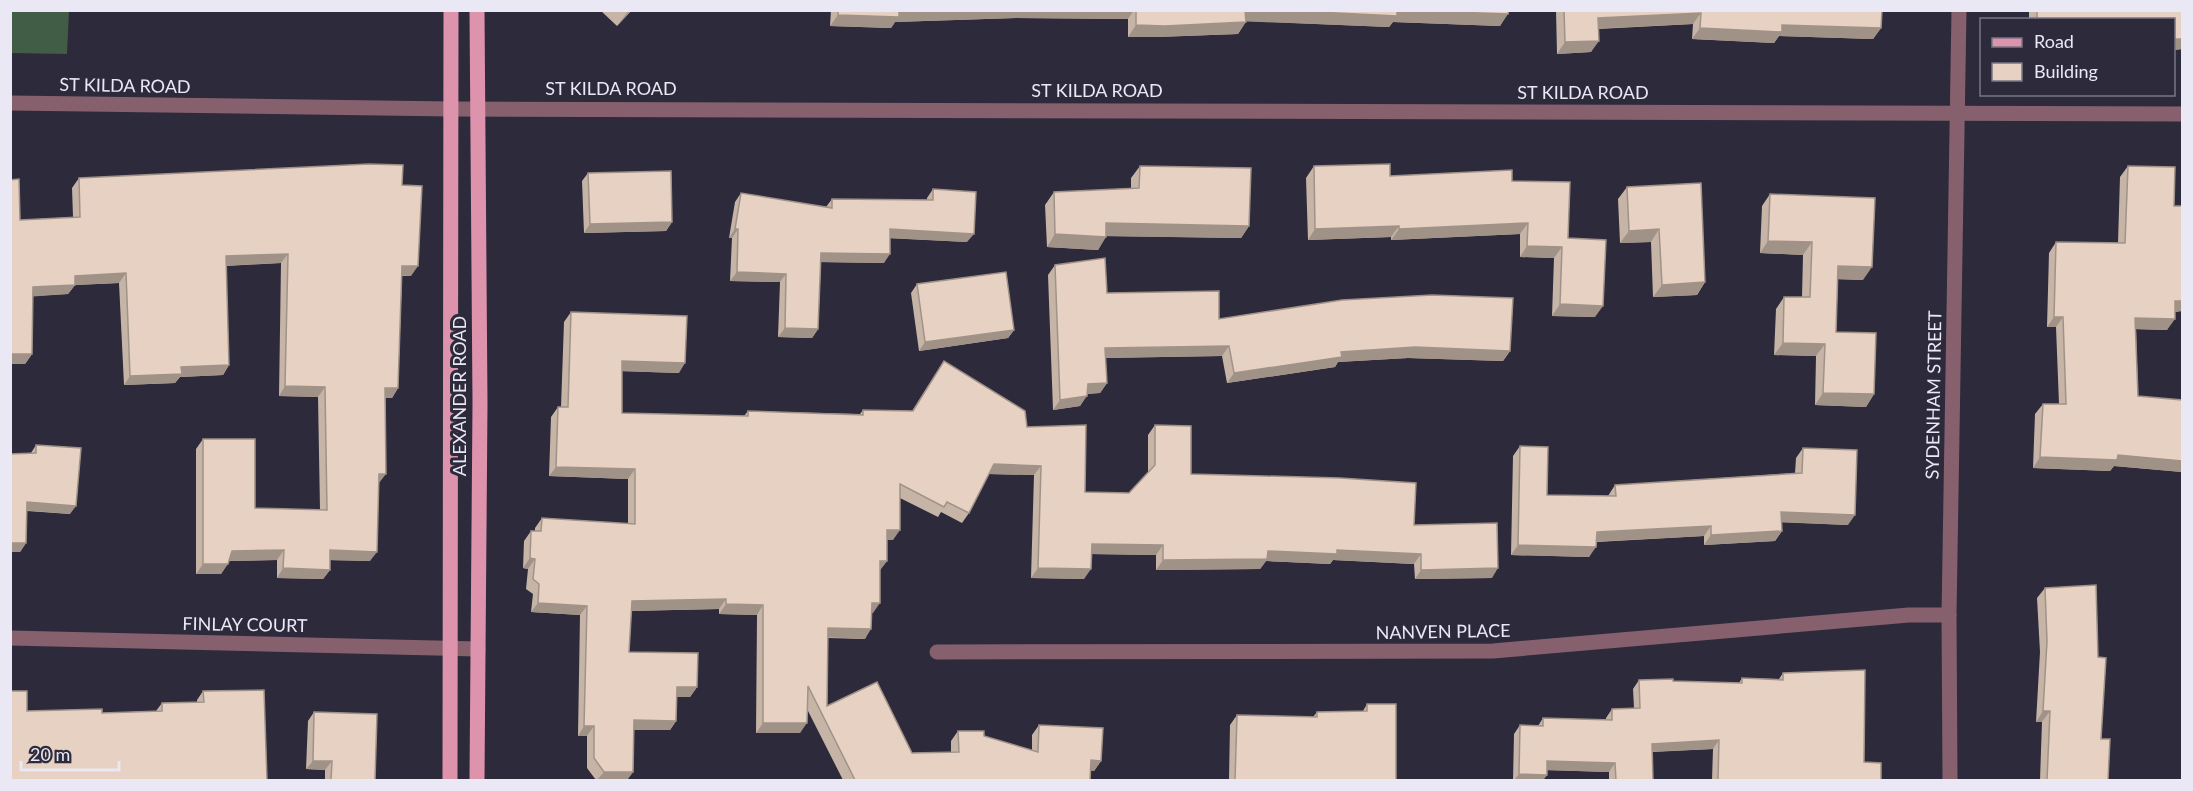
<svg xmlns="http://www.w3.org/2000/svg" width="2193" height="791" font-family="Lato,sans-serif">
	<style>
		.green { fill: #415d45 }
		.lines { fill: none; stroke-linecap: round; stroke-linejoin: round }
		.minor { stroke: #86616d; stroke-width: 15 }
		.major { stroke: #de93ad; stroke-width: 15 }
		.wall { fill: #c6b4a7 }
		.shaded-wall { fill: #a19288 }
		.building { fill: #e6d1c2; stroke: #a19288; stroke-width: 1.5 }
		.labels { text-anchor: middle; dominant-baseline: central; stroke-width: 6; stroke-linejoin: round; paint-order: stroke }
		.street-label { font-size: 18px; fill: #e9e8f4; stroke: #2d2a3c }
	</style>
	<rect width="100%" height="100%" fill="#2d2a3c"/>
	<polygon class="green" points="11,10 69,11 67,54 11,53"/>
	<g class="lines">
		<g class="minor">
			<polyline points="10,103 451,109 2182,114"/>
			<polyline points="10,638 478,649"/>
			<polyline points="937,652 1493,651 1909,615 1949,615"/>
			<polyline points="1950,780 1949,615 1959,10"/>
		</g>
		<g class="major">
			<polyline points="477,10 480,403 477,780"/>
			<polyline points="450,780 451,10"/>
		</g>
	</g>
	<g class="wall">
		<polygon points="600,10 632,10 617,26"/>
		<polygon points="831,10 1509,10 1500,26 1393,22 1389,27 1246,21 1238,34 1157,37 1128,37 1128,19 1016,18 895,22 891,28 830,26"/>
		<polygon points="1556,10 1882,10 1881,28 1873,39 1779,36 1774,43 1692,39 1693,24 1598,29 1591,52 1557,54"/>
		<polygon points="2029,10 2182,10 2182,49 2174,50 2174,20 2029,20"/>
		<polygon points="1140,166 1249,226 1241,238 1106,236 1098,250 1047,247 1045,205 1054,192 1131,189 1131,178"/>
		<polygon points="1314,166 1390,176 1512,181 1568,238 1595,317 1552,316 1554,258 1520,257 1520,234 1391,240 1391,237 1308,240 1306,178"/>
		<polygon points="2128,166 2174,206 2182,206 2182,311 2175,312 2167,330 2136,329 2138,396 2182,400 2182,472 2114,466 2110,471 2033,468 2035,414 2043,404 2059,404 2056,327 2047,327 2049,253 2056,242 2118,243 2120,177"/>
		<polygon points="588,173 672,222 666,231 584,233 582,181"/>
		<polygon points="79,178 402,185 411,276 402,276 398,388 392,398 385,398 379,483 370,561 330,560 330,570 323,579 277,578 277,560 229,561 221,574 196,574 196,449 203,439 255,508 320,510 318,397 279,396 281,263 226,266 229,365 223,375 180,377 175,383 124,385 119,283 75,285 68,294 32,296 32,354 25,364 10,364 10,180 20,220 73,217 72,188"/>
		<polygon points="1627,187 1705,282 1697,295 1653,297 1651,242 1620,243 1618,199"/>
		<polygon points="933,189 967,242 890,238 884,263 821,262 818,329 812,338 778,337 780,282 730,281 732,238 729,238 735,202 741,193 826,207 832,199 927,200 927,198"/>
		<polygon points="1770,194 1863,280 1838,279 1836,332 1874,394 1866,407 1815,405 1816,356 1774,355 1776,309 1784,297 1802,297 1803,255 1760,253 1762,206"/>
		<polygon points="1055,265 1107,293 1219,319 1510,351 1503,361 1408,358 1338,362 1335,367 1227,383 1222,356 1105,358 1107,383 1100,393 1087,394 1080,406 1053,410 1048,275"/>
		<polygon points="917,284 1014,330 1008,338 919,351 911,293"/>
		<polygon points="571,312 679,373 622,371 622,413 744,416 748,411 860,414 863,410 912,411 944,361 1027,427 1085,492 1129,493 1148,472 1148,435 1155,425 1191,474 1414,525 1492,578 1415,579 1414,564 1333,560 1330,564 1266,561 1260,569 1156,570 1156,555 1092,554 1084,579 1031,578 1034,475 989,474 969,513 962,523 941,512 938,517 900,498 893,540 887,540 887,561 880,570 873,613 872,613 865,639 828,638 827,706 912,753 951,752 951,741 958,731 984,736 1032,750 1032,735 1039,725 1101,761 1094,771 1091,770 1090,780 843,780 807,709 800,733 756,733 757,615 719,614 719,609 631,611 629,652 697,687 690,697 677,697 676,721 670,730 634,730 633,772 627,780 596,780 587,768 587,736 578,736 580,615 531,612 533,594 526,589 528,569 523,568 524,541 531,531 535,531 535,528 542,518 628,524 628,479 549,476 551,417 558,407 561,407 564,322"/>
		<polygon points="36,445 70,514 27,511 26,543 20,552 31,453"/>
		<polygon points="1520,446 1547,495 1608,496 1615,485 1795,473 1796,458 1803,448 1848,525 1781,522 1782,531 1775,541 1704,545 1704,536 1597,542 1589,557 1511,555 1513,456"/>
		<polygon points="2045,588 2101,739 2108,780 2040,780 2042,722 2036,722 2040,652 2037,598"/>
		<polygon points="1783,673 1881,780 1712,780 1713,749 1652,752 1653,780 1609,780 1609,772 1547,770 1547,775 1543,780 1513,780 1514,734 1520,725 1538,726 1543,718 1606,720 1606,718 1612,709 1634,708 1633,689 1639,680 1739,683 1742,678 1779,679"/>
		<polygon points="203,691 267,780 27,711 102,713 156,711 162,703 197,702 197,700"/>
		<polygon points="1367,704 1396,780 1229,780 1230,725 1237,715 1313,717 1317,712 1363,711"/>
		<polygon points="314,712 375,780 325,780 325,770 306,769 308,721"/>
	</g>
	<g class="shaded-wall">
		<polygon points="106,10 154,10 153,12"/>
		<polygon points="629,10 632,10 617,26"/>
		<polygon points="899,10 1134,10 1128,19 1016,18 895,22 891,28 830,26 838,15"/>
		<polygon points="1244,10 1397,10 1508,14 1500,26 1393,22 1389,27 1237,21"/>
		<polygon points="1701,13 1693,24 1590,29 1598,18"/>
		<polygon points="1246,22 1238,34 1157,37 1128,37 1136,25"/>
		<polygon points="1782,25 1881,28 1873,39 1779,36 1774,43 1692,39 1700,28"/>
		<polygon points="2174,39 2182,39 2182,49 2174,50"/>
		<polygon points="1599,41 1591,52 1557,54 1565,42"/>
		<polygon points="672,222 666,231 584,233 590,224"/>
		<polygon points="1106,223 1249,226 1241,238 1097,236"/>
		<polygon points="1528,223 1520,234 1391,240 1399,229"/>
		<polygon points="1399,226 1391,237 1308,240 1315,229"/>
		<polygon points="735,229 738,229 732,238 729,238"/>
		<polygon points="890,229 974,234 967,242 884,238"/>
		<polygon points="1659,229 1651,242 1620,243 1629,231"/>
		<polygon points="1055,234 1106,237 1098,250 1047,247"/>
		<polygon points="1768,241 1812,242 1803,255 1760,253"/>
		<polygon points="1527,246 1562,247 1554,258 1520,257"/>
		<polygon points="821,253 890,254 884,263 815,262"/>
		<polygon points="288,254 281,263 219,266 226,256"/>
		<polygon points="402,266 418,266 411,276 395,275"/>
		<polygon points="1838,266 1872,267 1863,280 1829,279"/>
		<polygon points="737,272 786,274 780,282 730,281"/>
		<polygon points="126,273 119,283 75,285 68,294 26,297 33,287 75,276"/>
		<polygon points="1705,282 1697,295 1653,297 1662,285"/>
		<polygon points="2175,301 2182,301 2182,311 2168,312"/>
		<polygon points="1560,304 1603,306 1595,317 1552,316"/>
		<polygon points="2054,317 2063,317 2056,327 2047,327"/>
		<polygon points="2135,318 2175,319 2167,330 2128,329"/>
		<polygon points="785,328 818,329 812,338 778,337"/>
		<polygon points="1014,330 1008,338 919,351 925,342"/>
		<polygon points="1783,343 1825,344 1816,356 1774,355"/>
		<polygon points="1229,346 1222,356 1098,358 1105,348"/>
		<polygon points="1415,347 1510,351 1503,361 1408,358 1338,362 1335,367 1227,383 1234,373 1341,352"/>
		<polygon points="10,354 32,354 25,364 10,364"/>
		<polygon points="622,361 685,363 679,373 615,371"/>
		<polygon points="229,365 223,375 180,377 175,383 124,385 130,376 181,367"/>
		<polygon points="1107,383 1100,393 1081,394 1088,384"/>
		<polygon points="285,386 325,387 318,397 279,396"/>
		<polygon points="385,388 398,388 392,398 378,398"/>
		<polygon points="1823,393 1874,394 1866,407 1815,405"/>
		<polygon points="1087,396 1080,406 1053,410 1060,400"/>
		<polygon points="2118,455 2182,461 2182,472 2114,466 2110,471 2033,468 2040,457"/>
		<polygon points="994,464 1041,466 1034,475 987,474"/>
		<polygon points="556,467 635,469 628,479 549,476"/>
		<polygon points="379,474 386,474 379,483"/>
		<polygon points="27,502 76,506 70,514 21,510"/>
		<polygon points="1781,512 1855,515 1848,525 1774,522"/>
		<polygon points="1711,526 1704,536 1590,542 1597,532"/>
		<polygon points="887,530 900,530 893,540 880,540"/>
		<polygon points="1782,531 1775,541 1704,545 1711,535"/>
		<polygon points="10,543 26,543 20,552 10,552"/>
		<polygon points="1092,544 1163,545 1156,555 1085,554"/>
		<polygon points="1518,545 1596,547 1589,557 1511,555"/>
		<polygon points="284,550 277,560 225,561 232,551"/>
		<polygon points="330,550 377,552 370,561 323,560"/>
		<polygon points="1337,550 1421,554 1414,564 1333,560 1330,564 1266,561 1260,569 1156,570 1163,560 1268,551"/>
		<polygon points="530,558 535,559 528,569 523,568"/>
		<polygon points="880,561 887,561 880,570"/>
		<polygon points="203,564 228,564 221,574 196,574"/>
		<polygon points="283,568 330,570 323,579 277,578"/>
		<polygon points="1038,568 1091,569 1084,579 1031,578"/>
		<polygon points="1498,568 1492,578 1415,579 1421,570"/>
		<polygon points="726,599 719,609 625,611 632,601"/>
		<polygon points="538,603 587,606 580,615 531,612"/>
		<polygon points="872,603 880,603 873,613 865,613"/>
		<polygon points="726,604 763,605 757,615 719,614"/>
		<polygon points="828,628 871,629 865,639 821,637"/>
		<polygon points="677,687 697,687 690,697 670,697"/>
		<polygon points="2043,711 2050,711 2042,722 2036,722"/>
		<polygon points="634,720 676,721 670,730 627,730"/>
		<polygon points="763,723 807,723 800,733 756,733"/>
		<polygon points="584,726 594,726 587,736 578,736"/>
		<polygon points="1719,740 1713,749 1645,752 1652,744"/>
		<polygon points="1091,760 1101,761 1094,771 1084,770"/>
		<polygon points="313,761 332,761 325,770 306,769"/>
		<polygon points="1547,761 1615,763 1609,772 1541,770"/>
		<polygon points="604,772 633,772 627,780 597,780"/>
		<polygon points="1519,774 1547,775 1543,780 1514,780"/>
	</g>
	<g class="building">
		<polygon points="838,10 899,10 899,17 838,15"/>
		<polygon points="1136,10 1245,10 1246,22 1165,26 1136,25"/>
		<polygon points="1277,10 1397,10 1397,16"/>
		<polygon points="1400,10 1509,10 1508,14"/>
		<polygon points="1564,10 1882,10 1881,28 1782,25 1782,32 1700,28 1701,13 1598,18 1599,41 1565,42"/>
		<polygon points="2037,10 2182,10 2182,39 2174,39 2174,20 2037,20"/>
		<polygon points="369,164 403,165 402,185 422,186 418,266 402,266 398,388 385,388 386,474 379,474 377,552 330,550 330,570 283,568 284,550 232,551 228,564 203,564 203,439 255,439 255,508 327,510 325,387 285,386 288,254 226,256 229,365 181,367 182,374 130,376 126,273 75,276 75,285 33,287 32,354 10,354 10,180 19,179 20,220 80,217 79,178"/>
		<polygon points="1390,164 1390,176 1512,170 1512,181 1570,182 1568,238 1606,240 1603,306 1560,304 1562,247 1527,246 1528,223 1399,229 1399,226 1315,229 1314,166"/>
		<polygon points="1140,166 1251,168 1249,226 1106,223 1106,237 1055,234 1054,192 1139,188"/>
		<polygon points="2128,166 2175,167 2174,206 2182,206 2182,301 2175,301 2175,319 2135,318 2138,396 2182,400 2182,461 2118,455 2117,460 2040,457 2043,404 2066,404 2063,317 2054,317 2056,242 2125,243"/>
		<polygon points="671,171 672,222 590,224 588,173"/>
		<polygon points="1701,183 1705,282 1662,285 1659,229 1629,231 1627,187"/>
		<polygon points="933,189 976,192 974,234 890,229 890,254 821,253 818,329 785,328 786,274 737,272 738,229 735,229 741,193 832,208 832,199 933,200"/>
		<polygon points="1770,194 1875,198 1872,267 1838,266 1836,332 1876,333 1874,394 1823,393 1825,344 1783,343 1784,297 1810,297 1812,242 1768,241"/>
		<polygon points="1105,258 1107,293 1219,291 1219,319 1342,300 1432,295 1513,298 1510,351 1415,347 1341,352 1342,357 1234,373 1229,346 1105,348 1107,383 1088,384 1087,396 1060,400 1055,265"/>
		<polygon points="1006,272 1014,330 925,342 917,284"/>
		<polygon points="571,312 687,316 685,363 622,361 622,413 748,416 748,411 863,415 863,410 913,411 944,361 1025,411 1027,427 1086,425 1085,492 1129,493 1155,465 1155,425 1191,426 1191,474 1340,478 1416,483 1414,525 1497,523 1498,568 1421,570 1421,554 1337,550 1337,554 1268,551 1267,559 1163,560 1163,545 1092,544 1091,569 1038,568 1041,466 994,464 969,513 947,502 944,507 900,484 900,530 887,530 887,561 880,561 880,603 872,603 871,629 828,628 827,706 877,682 912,753 959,752 958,731 984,731 984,736 1038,752 1039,725 1103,728 1101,761 1091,760 1090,780 855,780 808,686 807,723 763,723 763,605 726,604 726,599 632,601 629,652 698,653 697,687 677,687 676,721 634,720 633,772 604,772 594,758 594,726 584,726 587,606 538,603 539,584 533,579 535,559 530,558 531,531 541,531 542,518 635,524 635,469 556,467 558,407 568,407"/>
		<polygon points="36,445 81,448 76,506 27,502 26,543 10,543 10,454 36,453"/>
		<polygon points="1520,446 1548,447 1547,495 1616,496 1615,485 1802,473 1803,448 1857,450 1855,515 1781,512 1782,531 1711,535 1711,526 1597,532 1596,547 1518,545"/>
		<polygon points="2096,585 2098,657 2106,658 2101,739 2110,739 2108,780 2047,780 2050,711 2043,711 2047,641 2045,588"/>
		<polygon points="1865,670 1864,762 1881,763 1881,780 1718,780 1719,740 1652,744 1653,780 1616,780 1615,763 1547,761 1547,775 1519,774 1520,725 1543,726 1543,718 1612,720 1612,709 1640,708 1639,680 1673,679 1673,681 1742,683 1742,678 1783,680 1783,673"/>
		<polygon points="264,690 267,780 10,780 10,691 27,691 27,711 102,709 102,713 162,711 162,703 204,702 203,691"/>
		<polygon points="1367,704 1396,704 1396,780 1235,780 1237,715 1317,717 1317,712 1367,711"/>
		<polygon points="314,712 377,714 375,780 331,780 332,761 313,761"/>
	</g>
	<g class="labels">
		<g class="street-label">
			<text transform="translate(125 85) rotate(1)">ST KILDA ROAD</text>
			<text x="611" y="88">ST KILDA ROAD</text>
			<text x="1097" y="90">ST KILDA ROAD</text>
			<text x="1583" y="92">ST KILDA ROAD</text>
			<text transform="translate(1933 395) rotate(-89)">SYDENHAM STREET</text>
			<text transform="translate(459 396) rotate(-90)">ALEXANDER ROAD</text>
			<text transform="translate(245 624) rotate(1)">FINLAY COURT</text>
			<text transform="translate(1443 631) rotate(-1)">NANVEN PLACE</text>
		</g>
	</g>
	<rect width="2193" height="791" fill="none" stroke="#e9e8f4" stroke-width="24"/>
	<rect x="1980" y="18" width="195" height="78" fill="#2d2a3c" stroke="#787686" stroke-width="1.5"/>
	<rect x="1992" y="38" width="30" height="9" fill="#de93ad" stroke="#787686" stroke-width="1.5"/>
	<text x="2034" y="48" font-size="18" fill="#e9e8f4">Road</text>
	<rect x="1992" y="63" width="30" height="18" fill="#e6d1c2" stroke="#787686" stroke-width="1.5"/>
	<text x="2034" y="78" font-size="18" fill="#e9e8f4">Building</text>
	<path d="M21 761v9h98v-9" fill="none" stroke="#e9e8f4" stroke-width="3"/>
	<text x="30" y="761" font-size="18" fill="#e9e8f4" stroke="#2d2a3c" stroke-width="4.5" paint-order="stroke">20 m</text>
</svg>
